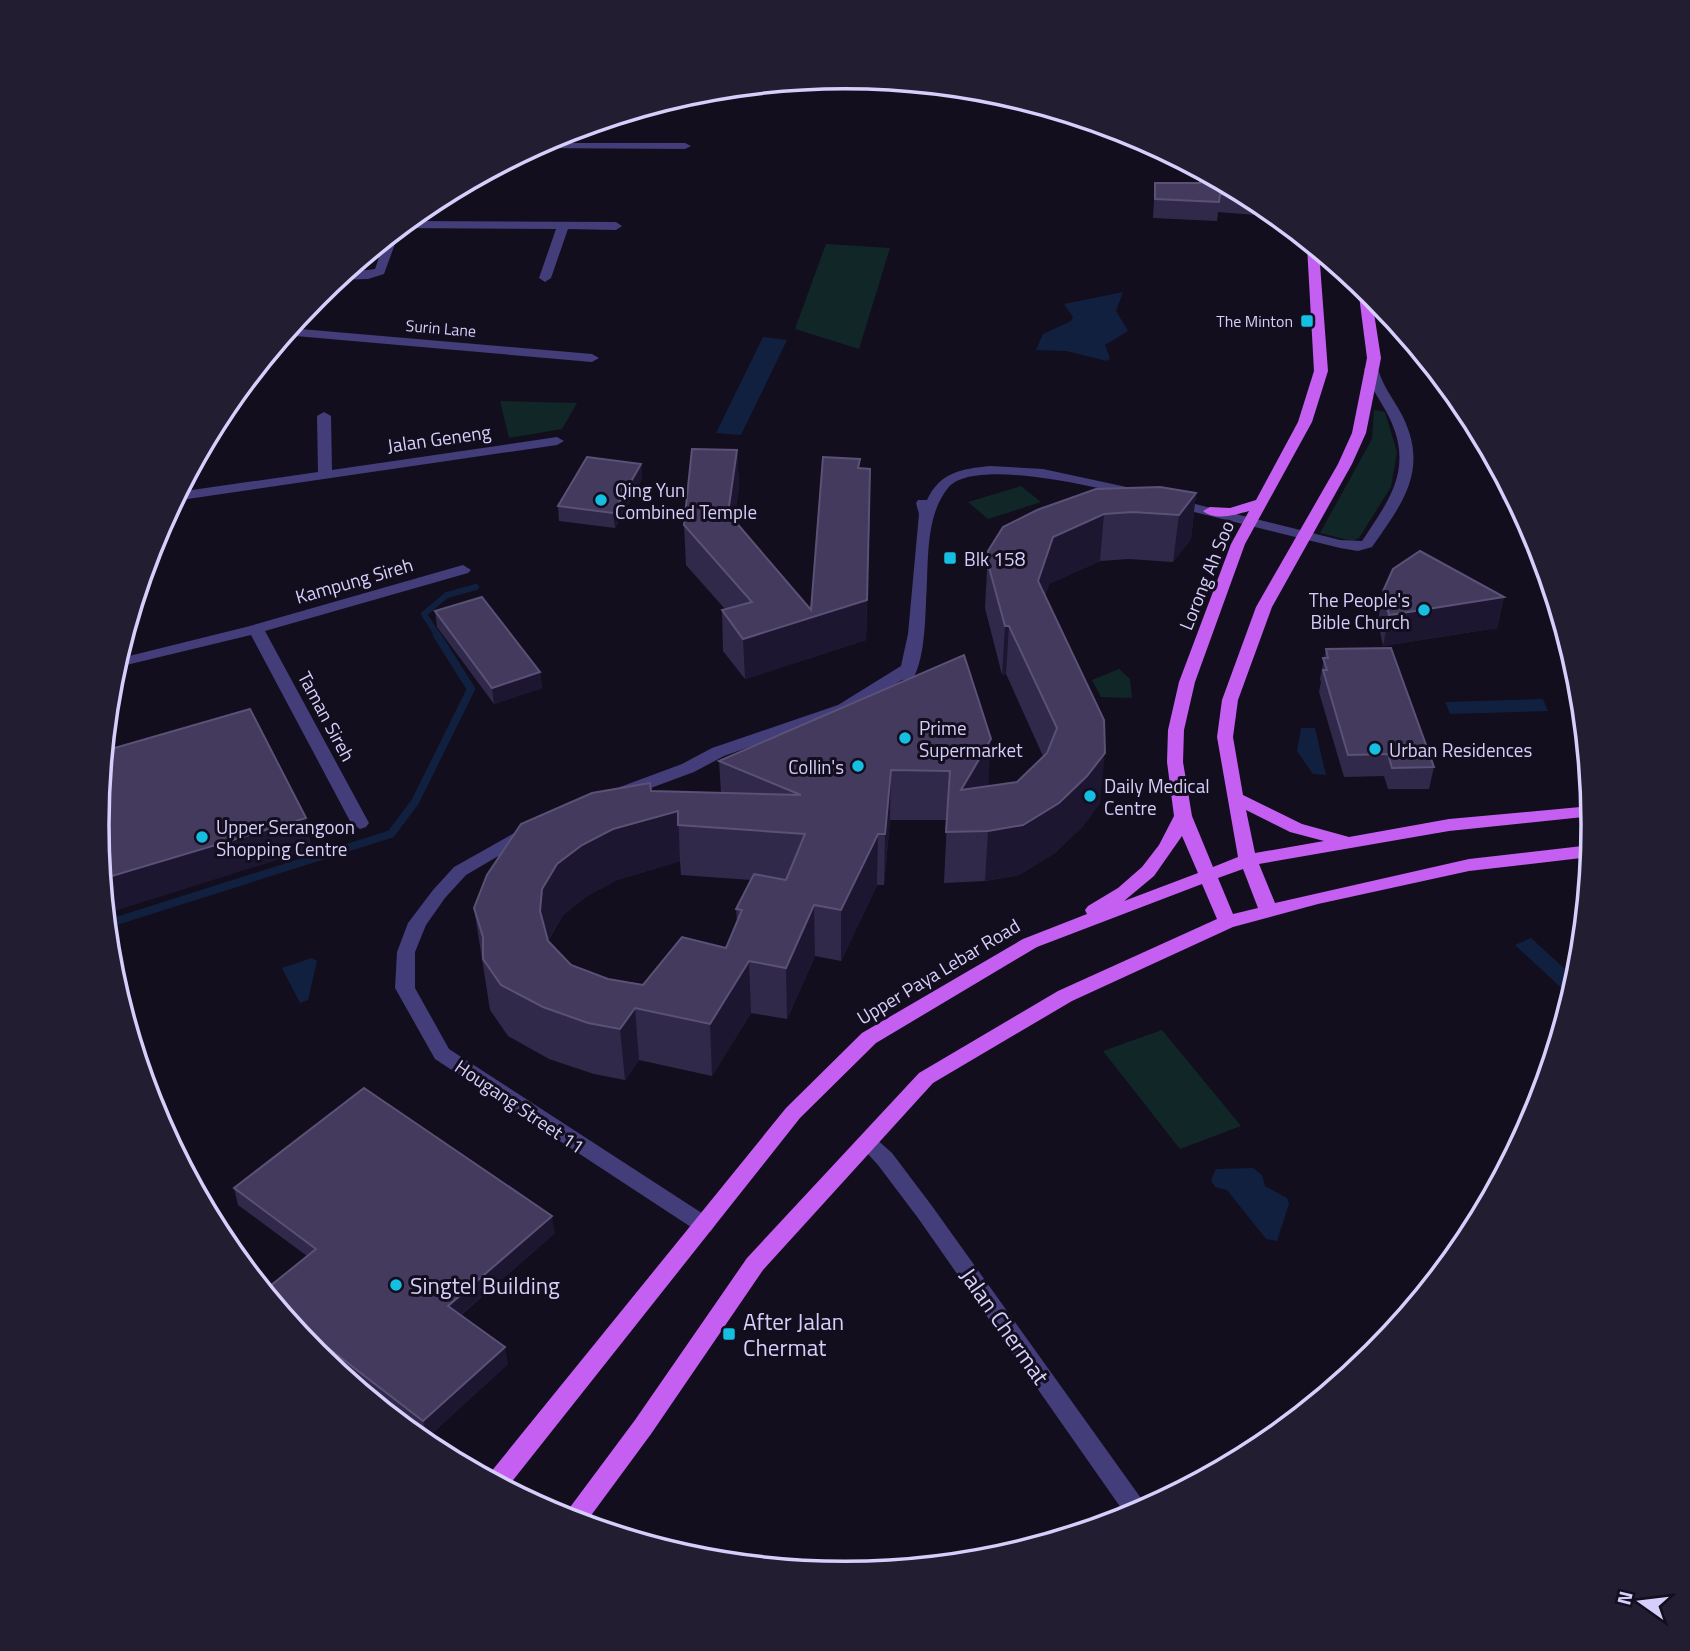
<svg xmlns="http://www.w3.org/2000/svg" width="1690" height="1651" font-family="'Titillium Web',sans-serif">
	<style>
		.green { fill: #112627 }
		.water { fill: #11203f }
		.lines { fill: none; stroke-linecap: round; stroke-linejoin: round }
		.stream-far1 { stroke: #11203f; stroke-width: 6 }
		.stream { stroke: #11203f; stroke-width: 8 }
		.minor { fill: #433d79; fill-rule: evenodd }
		.major { fill: #c45ff1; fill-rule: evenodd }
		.wall { fill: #31294a; fill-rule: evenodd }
		.shaded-wall { fill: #1d1631 }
		.building { fill: #433a5d; stroke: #5a5276; stroke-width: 2; fill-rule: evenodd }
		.poi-dot { fill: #14bfe2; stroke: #120e1e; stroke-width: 2.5 }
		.labels { text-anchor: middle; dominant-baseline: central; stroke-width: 6; stroke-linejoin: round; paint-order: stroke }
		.far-poi-label { font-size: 16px; fill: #d7cffb; stroke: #120e1e; text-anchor: end }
		.far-street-label { font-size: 16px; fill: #d7cffb; stroke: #120e1e }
		.street-label { font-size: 19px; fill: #d7cffb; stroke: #120e1e }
		.poi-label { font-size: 19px; fill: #d7cffb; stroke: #120e1e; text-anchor: start }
		.near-poi-label { font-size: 23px; fill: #d7cffb; stroke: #120e1e; text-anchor: start }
		.near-street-label { font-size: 23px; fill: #d7cffb; stroke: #120e1e }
		.rim { fill: none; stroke: #d7cffb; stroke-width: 3.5 }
	</style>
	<rect width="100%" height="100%" fill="#120e1e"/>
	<g class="green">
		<polygon points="826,244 890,248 859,349 795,329"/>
		<polygon points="500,401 577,403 562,429 509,438"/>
		<polygon points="1374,410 1385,412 1397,452 1391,487 1359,538 1352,541 1320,533 1372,439"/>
		<polygon points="1021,486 1041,502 988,519 968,502"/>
		<polygon points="1119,669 1130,679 1132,698 1101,697 1092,680"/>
		<polygon points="1162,1030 1241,1126 1180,1149 1103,1051"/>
	</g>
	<g class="water">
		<polygon points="1123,292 1116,311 1128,331 1105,345 1110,358 1107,361 1066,351 1036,350 1043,334 1071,321 1073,317 1064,304"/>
		<polygon points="763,337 787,340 741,435 716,433"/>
		<polygon points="1543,699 1548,711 1450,714 1445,702"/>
		<polygon points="1301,728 1315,728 1326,775 1313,774 1297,751"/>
		<polygon points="1531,938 1577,980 1571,997 1515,945"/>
		<polygon points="312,958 317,961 308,1000 300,1003 282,968"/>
		<polygon points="1253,1168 1262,1175 1265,1186 1287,1198 1289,1204 1277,1241 1266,1239 1227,1190 1215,1187 1211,1180 1216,1169"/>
	</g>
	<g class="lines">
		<polyline class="stream-far1" points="438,636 424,614 447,595 476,587"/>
		<polyline class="stream" points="107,924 391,834 415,802 471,689 437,635"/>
		<g class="minor">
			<polygon points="542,143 685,143 691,146 685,149 532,148"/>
			<polygon points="407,221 616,222 622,226 616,230 568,229 551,278 545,282 539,278 556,229 399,228"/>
			<polygon points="397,230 399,233 384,274 368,279 336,280 344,273 375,269 385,240"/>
			<polygon points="289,328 592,354 599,358 592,362 284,335"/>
			<path d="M1371,365L1378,369C1383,387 1395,401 1403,417C1429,471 1402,504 1372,547L1358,551L1340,548L1166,505L1164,502L1171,498L1340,540L1362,541C1390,499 1414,468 1389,417C1381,401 1370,387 1364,369Z"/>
			<polygon points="324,412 331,416 332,470 557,437 564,441 557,445 174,501 178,492 318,472 317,416"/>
			<path d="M990,466L1043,469L1145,491L1147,494L1140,498C1104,489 974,456 948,488C924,517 929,566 926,602C925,626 924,659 913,679L902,680L850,711L724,756L694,772L632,795H620L617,791L620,787L682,764L712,748L838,705L901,666L908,634L919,514L916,503L918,500H927C940,472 961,469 990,466Z"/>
			<polygon points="1512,494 1517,502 1508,502 1501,498"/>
			<polygon points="463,565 471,570 468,573 265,631 369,823 366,827 360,829 351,823 251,635 114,668 117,659 250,626"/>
			<polygon points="532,823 538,825 541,829 538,833 466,875 445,898 426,925 415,952 415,988 449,1049 711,1219 715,1225 711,1231 704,1233 697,1231 435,1059 395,988 397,952 408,923 433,890 454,867"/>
			<polygon points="867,1134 874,1137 892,1153 932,1206 1148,1508 1128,1518 918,1218 878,1165 857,1142 860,1137"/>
		</g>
		<path class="major" d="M1310,243L1319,251L1328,371L1312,422L1245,544L1195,682L1184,730L1183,762L1192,816L1213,867L1238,857L1217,737L1222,700L1256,607L1338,464L1352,433L1367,358L1358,288L1361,285L1371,294L1381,358L1366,433L1352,464L1272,607L1238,700L1233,737L1243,795L1302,824L1349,837L1449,819L1591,806L1593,816L1449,831L1259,864L1275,903L1469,859L1591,845L1590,857L1469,871L1318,904L1233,927L1072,1001L933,1083L763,1270L651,1434L584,1525L562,1518L635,1420L747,1258L919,1073L1058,991L1217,919L1202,884L1037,947L876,1043L800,1118L506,1489L486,1478L786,1108L862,1033L1023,939L1087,914L1085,910L1088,906L1118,888L1142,867L1159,845L1174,816L1167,762L1168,730L1179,682L1231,544L1249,511C1235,515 1215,521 1203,511L1210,507L1230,508L1256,500L1298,422L1314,371L1307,246ZM1246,810L1290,832L1324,841L1255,853ZM1182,836L1198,873L1124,901L1154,876ZM1243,869L1258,908L1233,914L1218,878Z"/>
	</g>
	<g class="wall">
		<polygon points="583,127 581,135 556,135 559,134"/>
		<polygon points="1199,170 1261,203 1269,210 1268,216 1218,212 1217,221 1153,218 1155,183 1199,183"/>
		<polygon points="737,450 739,488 734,520 811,610 860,468 870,508 866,640 745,679 723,651 722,610 725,609 686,565 684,525"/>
		<polygon points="641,464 642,479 615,528 559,521 558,506"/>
		<path d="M1196,493L1191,539L1173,562L1129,559L1100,561L1049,584L1045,597L1100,803L1083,826L1055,853L1019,875L985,881L944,883L947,820H890L884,885H877L841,961L815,956L787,1019L751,1013L712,1076L639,1060L625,1080L594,1074L549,1059L508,1036L490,1010L474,908L651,791L721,793L719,761L964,655L989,786L1017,782L1043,756L1006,674L1002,675L985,608L988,551L1003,527ZM680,861L681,875L751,880L736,909L737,922L726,948L643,985L608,979L571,965L548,941L563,915L587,896L617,880Z"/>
		<polygon points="1383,591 1504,597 1497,628 1383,646 1378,621"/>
		<polygon points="435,611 540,672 542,688 494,704 437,627"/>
		<polygon points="1326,649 1434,767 1429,789 1388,789 1384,776 1344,777 1319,692 1321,682 1320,679"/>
		<polygon points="234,1188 555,1233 461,1315 508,1364 427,1438 309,1347 264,1291 307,1256 238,1205"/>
	</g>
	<g class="shaded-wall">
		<polygon points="737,450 739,488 729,552 728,513"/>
		<polygon points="641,464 642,479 615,528 613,513"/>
		<polygon points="870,469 866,640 745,679 743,639 867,600"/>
		<polygon points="1196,493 1191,539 1173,562 1179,515"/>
		<polygon points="1104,514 1100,561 1049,584 1035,629 1038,581 1053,537"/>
		<polygon points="1504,597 1497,628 1383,646 1389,615"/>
		<polygon points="1005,626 1009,626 1006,674 1002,675"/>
		<polygon points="540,672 542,688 494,704 492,688"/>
		<polygon points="991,739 988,788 961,790"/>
		<polygon points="1105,753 1100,803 1083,826 1055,853 1019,875 985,881 988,831"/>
		<polygon points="891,770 890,820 884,885 885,834"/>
		<polygon points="678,811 680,861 617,880 587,896 563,915 548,940 540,911 542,889 557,864 582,845 613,829"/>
		<polygon points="306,818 312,849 105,914 102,879"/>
		<polygon points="878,834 877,885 841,961 841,910"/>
		<polygon points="814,905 815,956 787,1019 786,968"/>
		<polygon points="749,961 751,1013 712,1076 710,1024"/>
		<polygon points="635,1008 639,1060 625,1080 620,1029"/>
		<polygon points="552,1216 555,1233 451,1323 448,1306"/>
		<polygon points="505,1347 508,1364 427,1438 423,1421"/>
	</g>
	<g class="building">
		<polygon points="1201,171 1248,196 1220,194 1219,202 1155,199 1155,183 1200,183"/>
		<polygon points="692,449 737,450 728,513 811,610 823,457 860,459 858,468 870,469 867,600 743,639 722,610 752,602 684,525"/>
		<polygon points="587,457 641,464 613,513 558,506"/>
		<path d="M1160,487L1196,493L1179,515L1133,512L1104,514L1053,537L1038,581L1104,720L1105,753L1087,776L1059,803L1023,825L988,831L946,832L950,771L891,770L885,834H878L841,910L814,905L786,968L749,961L710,1024L635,1008L620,1029L588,1023L543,1007L501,985L483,959V937L474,908L487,875L521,824L592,793L650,783L651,791L801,795L719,761L964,655L991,739L961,790L1017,782L1047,753L1057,728L1009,626H1005L987,560L988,551L1003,527L1037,510L1096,489ZM678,811V825L805,834L786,880L754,874L736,909L742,910L726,948L682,937L643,985L608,979L571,965L548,941L540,911L542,889L557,864L582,845L613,829Z"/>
		<polygon points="1420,551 1504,597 1389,615 1383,591 1393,569"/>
		<polygon points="482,597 540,672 492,688 435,611"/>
		<polygon points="1391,648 1434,767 1392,768 1388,754 1348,755 1323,670 1327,670 1323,658 1328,658 1326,649"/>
		<polygon points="250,709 306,818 102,879 97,825 104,751"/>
		<polygon points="364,1088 552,1216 448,1306 505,1347 423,1421 279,1310 264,1291 316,1249 234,1188"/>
	</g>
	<g class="poi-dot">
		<rect x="1300" y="314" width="14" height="14" rx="3.5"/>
		<circle cx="601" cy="500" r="7"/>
		<rect x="943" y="551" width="14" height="14" rx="3.5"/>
		<circle cx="1424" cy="610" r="7"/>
		<circle cx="905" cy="738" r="7"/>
		<circle cx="1375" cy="749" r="7"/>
		<circle cx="858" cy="766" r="7"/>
		<circle cx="1090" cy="796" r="7"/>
		<circle cx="202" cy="837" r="7"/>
		<circle cx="396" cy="1285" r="7"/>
		<rect x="722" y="1327" width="14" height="14" rx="3.5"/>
	</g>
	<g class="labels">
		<g class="far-poi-label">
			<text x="1293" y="321">The Minton</text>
		</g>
		<g class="far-street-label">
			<text transform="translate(441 328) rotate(5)">Surin Lane</text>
		</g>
		<g class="street-label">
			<text transform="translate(439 438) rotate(-8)">Jalan Geneng</text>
			<text transform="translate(1206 575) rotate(-68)">Lorong Ah Soo</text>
			<text transform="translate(354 580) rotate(-16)">Kampung Sireh</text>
			<text transform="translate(327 716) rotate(62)">Taman Sireh</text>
			<text transform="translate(938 971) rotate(-31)">Upper Paya Lebar Road</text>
			<text transform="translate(520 1106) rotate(34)">Hougang Street 11</text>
		</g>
		<g class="poi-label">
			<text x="615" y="489">Qing Yun<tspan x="615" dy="22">Combined Temple</tspan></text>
			<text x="964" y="558">Blk 158</text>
			<text x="1410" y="599" text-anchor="end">The People's<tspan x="1410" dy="22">Bible Church</tspan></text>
			<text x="919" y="727">Prime<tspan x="919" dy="22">Supermarket</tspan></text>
			<text x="1389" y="749">Urban Residences</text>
			<text x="844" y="766" text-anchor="end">Collin's</text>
			<text x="1104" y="785">Daily Medical<tspan x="1104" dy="22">Centre</tspan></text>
			<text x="216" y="826">Upper Serangoon<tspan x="216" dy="22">Shopping Centre</tspan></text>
		</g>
		<g class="near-poi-label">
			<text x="410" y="1285">Singtel Building</text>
			<text x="743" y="1321">After Jalan<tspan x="743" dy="26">Chermat</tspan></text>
		</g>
		<g class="near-street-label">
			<text transform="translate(1005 1326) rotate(55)">Jalan Chermat</text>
		</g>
	</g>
	<path d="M0 0H1690V1651H0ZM109 825a736 736 0 1 1 1472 0a736 736 0 1 1-1472 0Z" fill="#221d30" fill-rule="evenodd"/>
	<path class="rim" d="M109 825a736 736 0 1 1 1472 0a736 736 0 1 1-1472 0Z"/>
	<g transform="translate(1641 1602) rotate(284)" stroke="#120e1e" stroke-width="5" paint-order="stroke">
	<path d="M0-5L12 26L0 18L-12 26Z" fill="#d7cffb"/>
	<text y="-10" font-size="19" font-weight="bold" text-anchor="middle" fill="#d7cffb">N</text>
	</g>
</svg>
